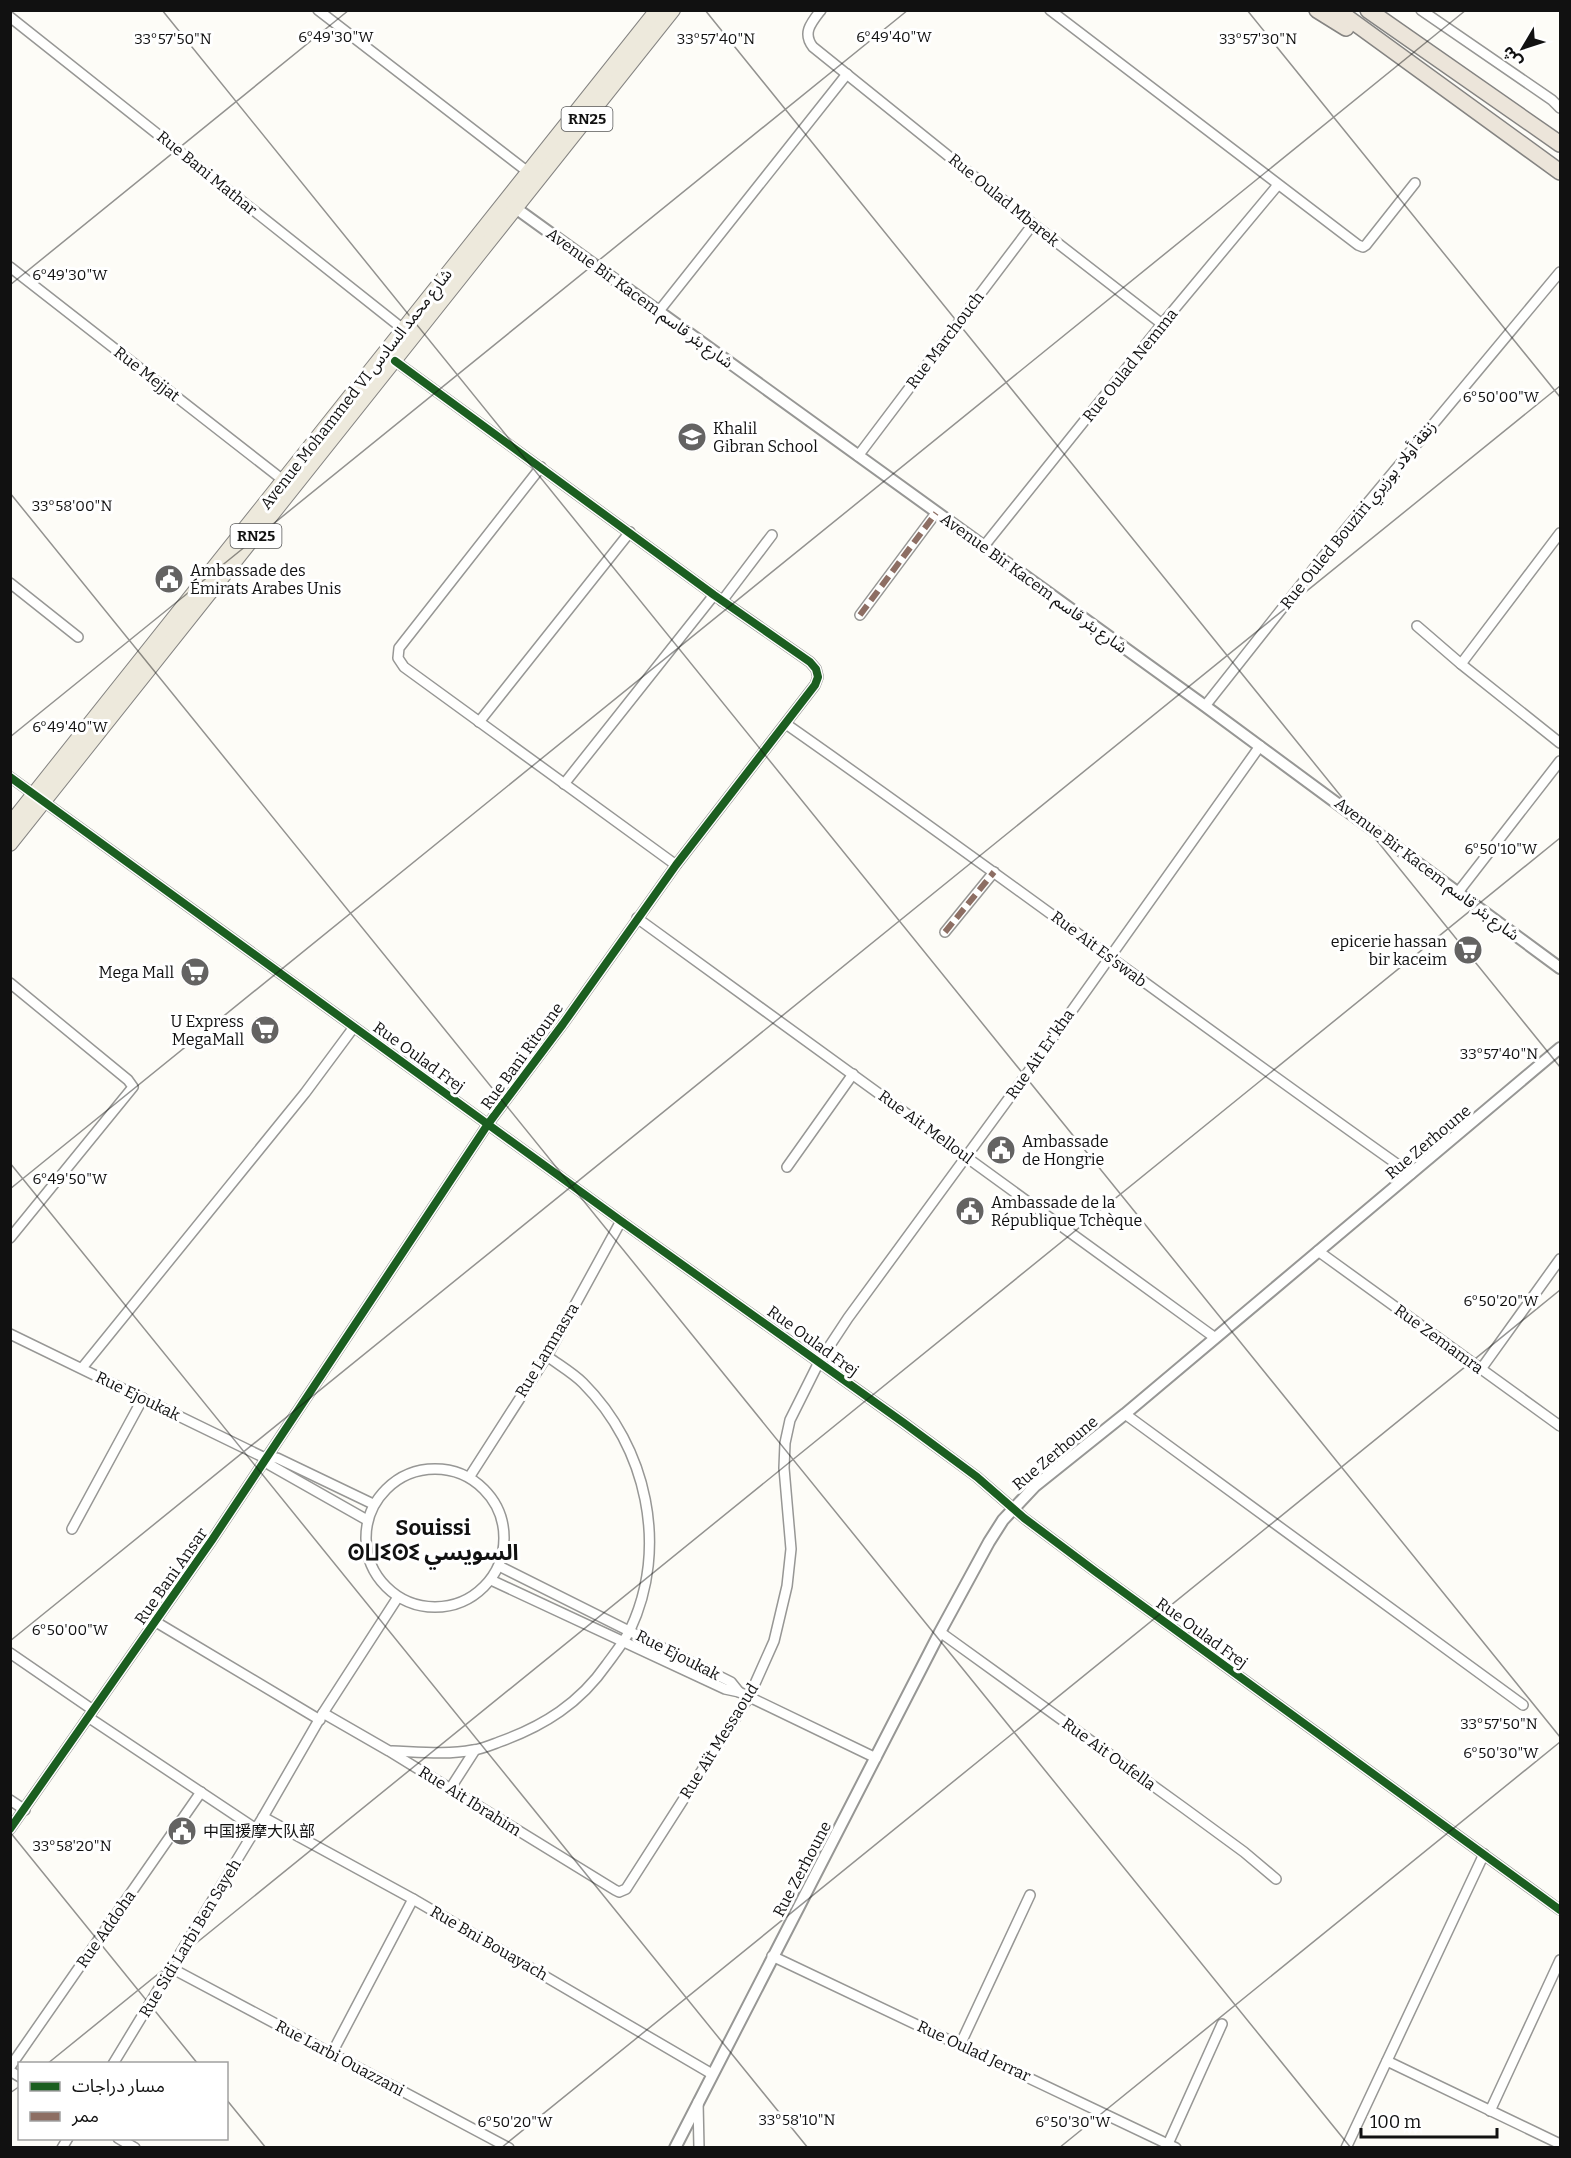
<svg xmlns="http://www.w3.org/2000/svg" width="1571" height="2158" font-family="Bitter,'Noto Sans Arabic','Noto Sans SC','Noto Sans Tifinagh',serif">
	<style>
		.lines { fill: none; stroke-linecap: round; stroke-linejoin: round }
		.minor-casing { stroke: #979795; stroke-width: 12 }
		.tertiary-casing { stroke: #979795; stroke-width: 14 }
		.primary-casing { stroke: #858482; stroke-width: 16 }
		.trunk-casing { stroke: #858482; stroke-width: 18 }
		.minor { stroke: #fffffe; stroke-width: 9 }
		.tertiary { stroke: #fffffe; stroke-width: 10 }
		.primary { stroke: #ede9dc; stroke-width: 14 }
		.trunk { stroke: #ece5da; stroke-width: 15 }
		.quiet { stroke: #8d6e63; stroke-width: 6; stroke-dasharray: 12 6; stroke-linecap: butt }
		.cycleway-casing { stroke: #fff; stroke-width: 11 }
		.cycleway { stroke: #1b5e20; stroke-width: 8 }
		.ticks { fill: none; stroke: #111; stroke-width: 1.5; stroke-opacity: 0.45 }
		.labels { text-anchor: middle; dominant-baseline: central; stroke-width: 6; stroke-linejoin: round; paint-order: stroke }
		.shield { fill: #fff; stroke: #585858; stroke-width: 1.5 }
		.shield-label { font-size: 15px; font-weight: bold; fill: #111 }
		.street-label { font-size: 16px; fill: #111; stroke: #fff }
		.poi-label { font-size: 16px; fill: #111; stroke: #fff; text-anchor: start }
		.district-label { font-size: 22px; font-weight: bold; fill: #111; stroke: #fff }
		.ticks-label { font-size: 15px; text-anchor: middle; fill: #111; stroke: #fff; stroke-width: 6; stroke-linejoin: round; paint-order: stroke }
	</style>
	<rect width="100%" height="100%" fill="#fdfcf7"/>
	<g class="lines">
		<g class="minor-casing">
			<g id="minor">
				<polyline points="318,10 528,172"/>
				<path d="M821,10C811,23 802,33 813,47L1033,224L1162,324"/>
				<polyline points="1050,10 1358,245 1363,247 1366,245 1415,183"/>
				<polyline points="1421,10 1552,100 1560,108"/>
				<polyline points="10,17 403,329"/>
				<polyline points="10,267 283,480"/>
				<polyline points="659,311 847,74"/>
				<polyline points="858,456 1033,224"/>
				<polyline points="541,467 399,648 398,658 404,667 676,865"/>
				<polyline points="984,546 1162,324 1277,186"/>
				<polyline points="10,583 78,637"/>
				<polyline points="722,601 772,535"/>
				<polyline points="860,615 936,513"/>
				<polyline points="1417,626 1461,664 1560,743"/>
				<polyline points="1461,664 1560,533"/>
				<polyline points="1205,706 1330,548 1560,272"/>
				<polyline points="479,722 630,532"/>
				<path d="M786,724C996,871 1201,1026 1411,1174"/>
				<polyline points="10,777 621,1221 904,1423 977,1477 1024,1518 1096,1572 1560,1910"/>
				<polyline points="564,784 714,595"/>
				<polyline points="1459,891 1560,761"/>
				<polyline points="637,918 1214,1337"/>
				<polyline points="945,932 994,872"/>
				<polyline points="10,983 128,1080 133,1087 10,1238"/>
				<polyline points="787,1167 853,1074"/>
				<polyline points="1318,1251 1560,1426"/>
				<polyline points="10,1334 265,1458 270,1465 367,1520"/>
				<polyline points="82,1368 305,1093 354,1027"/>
				<polyline points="1481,1369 1560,1259"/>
				<polyline points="1125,1414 1523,1705"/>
				<polyline points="265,1458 277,1458 373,1504"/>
				<circle cx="435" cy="1538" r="69"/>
				<polyline points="470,1476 547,1356 621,1221"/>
				<polyline points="72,1529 143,1398"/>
				<polyline points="499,1566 731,1682 739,1692"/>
				<polyline points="491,1580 725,1689 739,1692 876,1758"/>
				<polyline points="156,1622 320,1720"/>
				<polyline points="940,1632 1184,1808 1244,1852 1276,1879"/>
				<polyline points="10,1653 93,1710"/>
				<polyline points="323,1713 389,1751 615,1890 619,1892 626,1889 749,1697 774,1641 787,1586 791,1549 784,1468 785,1443 790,1420 819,1362 848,1318 1034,1064 1260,746"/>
				<polyline points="88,1717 256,1829"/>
				<path d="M392,1751C419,1752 447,1755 473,1750C482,1749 491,1745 499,1742C544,1726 580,1703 607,1664C615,1653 624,1642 630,1630C669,1547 647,1447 583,1383C573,1373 559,1365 547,1356"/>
				<polyline points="450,1789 475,1750"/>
				<polyline points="10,1800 25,1810"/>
				<polyline points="263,1817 413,1899 712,2074"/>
				<polyline points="10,1829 212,1540 488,1124 563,1024 676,865 815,685 818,677 816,669 810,662 714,595 395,361"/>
				<polyline points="772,1956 1176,2148"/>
				<polyline points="171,1968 509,2148"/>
				<polyline points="960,2045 1030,1895"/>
				<polyline points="332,2053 413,1899"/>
				<polyline points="1387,2061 1560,2144"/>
				<polyline points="113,2064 263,1817 323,1713 398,1597"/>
				<polyline points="10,2067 201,1792"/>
				<polyline points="10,2071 20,2077"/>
				<polyline points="698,2102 699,2148"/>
				<polyline points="1490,2111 1560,1960"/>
				<polyline points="118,2138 135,2148"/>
				<polyline points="1168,2144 1222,2024"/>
				<polyline points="62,2148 68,2138"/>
				<polyline points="1346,2148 1484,1854"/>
			</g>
		</g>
		<g class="tertiary-casing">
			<g id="tertiary">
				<polyline points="510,204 1205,706 1560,968"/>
				<polyline points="675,2148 940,1632 989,1542 1003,1520 1035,1486 1125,1414 1560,1048"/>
			</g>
		</g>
		<g class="primary-casing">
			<g id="primary">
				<polyline points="10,824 657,10"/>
				<polyline points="10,844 673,10"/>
			</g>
		</g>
		<g class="trunk-casing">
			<g id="trunk">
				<polyline points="1317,10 1346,28"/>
				<polyline points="1337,10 1560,172"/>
				<polyline points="1368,10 1560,144"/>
			</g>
		</g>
		<use href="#minor" class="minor"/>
		<use href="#tertiary" class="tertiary"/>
		<use href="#primary" class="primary"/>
		<use href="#trunk" class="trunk"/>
		<g class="quiet">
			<polyline points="860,615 936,513"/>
			<polyline points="945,932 994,872"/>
		</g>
		<g class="cycleway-casing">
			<g id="cycleway">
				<polyline points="10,777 621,1221 904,1423 977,1477 1024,1518 1096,1572 1560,1910"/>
				<polyline points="10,1829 212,1540 488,1124 563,1024 676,865 815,685 818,677 816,669 810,662 714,595 395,361"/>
			</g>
		</g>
		<use href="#cycleway" class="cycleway"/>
	</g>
	<path class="ticks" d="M162,10L1560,1737M705,10L1560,1067M1247,10L1560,397M10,285L349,10M10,493L1351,2148M10,737L908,10M10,1163L808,2148M10,1189L1466,10M10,1641L1560,386M10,1832L198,2064M47,2064L1560,838M10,2093L20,2086M226,2099L266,2148M501,2148L1560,1290M1059,2148L1560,1742"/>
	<defs>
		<g id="school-disc" transform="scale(1.5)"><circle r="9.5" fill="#646362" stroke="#fff"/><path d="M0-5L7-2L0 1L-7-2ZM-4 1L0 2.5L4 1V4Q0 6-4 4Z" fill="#fff"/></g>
		<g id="civic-disc" transform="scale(1.5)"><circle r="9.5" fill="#646362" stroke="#fff"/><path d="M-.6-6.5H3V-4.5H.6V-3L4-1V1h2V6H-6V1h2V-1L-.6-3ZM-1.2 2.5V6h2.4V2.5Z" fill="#fff"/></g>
		<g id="supermarket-disc" transform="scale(1.5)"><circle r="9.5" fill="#646362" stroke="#fff"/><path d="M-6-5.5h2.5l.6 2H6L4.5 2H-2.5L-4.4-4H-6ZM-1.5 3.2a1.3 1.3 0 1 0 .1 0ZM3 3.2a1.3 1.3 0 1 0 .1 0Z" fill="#fff"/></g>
	</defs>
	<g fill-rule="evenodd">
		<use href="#school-disc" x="692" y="437"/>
		<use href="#civic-disc" x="169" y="579"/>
		<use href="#supermarket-disc" x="1468" y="950"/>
		<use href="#supermarket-disc" x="195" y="972"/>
		<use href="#supermarket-disc" x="265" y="1030"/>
		<use href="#civic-disc" x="1001" y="1150"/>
		<use href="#civic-disc" x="970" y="1211"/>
		<use href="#civic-disc" x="182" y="1831"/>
	</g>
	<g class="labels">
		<g class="shield">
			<rect x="561.5" y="107" width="51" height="24" rx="4.5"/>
			<rect x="230.5" y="524" width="51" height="24" rx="4.5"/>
		</g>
		<g class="shield-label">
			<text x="587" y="119">RN25</text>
			<text x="256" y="536">RN25</text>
		</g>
		<g class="street-label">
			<text transform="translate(207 173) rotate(39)">Rue Bani Mathar</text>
			<text transform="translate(1004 200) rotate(39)">Rue Oulad Mbarek</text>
			<text transform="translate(640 298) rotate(36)">Avenue Bir Kacem شارع بئر قاسم</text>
			<text transform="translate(945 340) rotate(-53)">Rue Marchouch</text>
			<text transform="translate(1130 365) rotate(-51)">Rue Oulad Nemma</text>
			<text transform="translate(147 374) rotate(38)">Rue Mejjat</text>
			<text transform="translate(356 389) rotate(-52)">Avenue Mohammed VI شارع محمد السادس</text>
			<text transform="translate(1358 515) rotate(-51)">Rue Ouled Bouziri زنقة أولاد بوزيري</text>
			<text transform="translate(1034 583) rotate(36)">Avenue Bir Kacem شارع بئر قاسم</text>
			<text transform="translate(1427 869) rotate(37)">Avenue Bir Kacem شارع بئر قاسم</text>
			<text transform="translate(1099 949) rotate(37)">Rue Ait Es'swab</text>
			<text transform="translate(1040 1054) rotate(-55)">Rue Ait Er'kha</text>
			<text transform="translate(522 1056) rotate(-54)">Rue Bani Ritoune</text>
			<text transform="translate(419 1057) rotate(36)">Rue Oulad Frej</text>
			<text transform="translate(926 1127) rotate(36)">Rue Ait Melloul</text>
			<text transform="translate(1428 1142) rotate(-40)">Rue Zerhoune</text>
			<text transform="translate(1439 1339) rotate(36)">Rue Zemamra</text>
			<text transform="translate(813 1341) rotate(36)">Rue Oulad Frej</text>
			<text transform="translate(547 1350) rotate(-59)">Rue Lamnasra</text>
			<text transform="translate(138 1396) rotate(26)">Rue Ejoukak</text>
			<text transform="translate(1055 1453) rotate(-40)">Rue Zerhoune</text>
			<text transform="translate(171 1576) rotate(-55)">Rue Bani Ansar</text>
			<text transform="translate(1202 1633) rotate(36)">Rue Oulad Frej</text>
			<text transform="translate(678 1655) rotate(27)">Rue Ejoukak</text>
			<text transform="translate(719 1741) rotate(-58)">Rue Aït Messaoud</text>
			<text transform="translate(1109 1754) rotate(36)">Rue Ait Oufella</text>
			<text transform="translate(470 1801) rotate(32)">Rue Ait Ibrahim</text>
			<text transform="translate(802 1869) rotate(-62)">Rue Zerhoune</text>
			<text transform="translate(106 1929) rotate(-55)">Rue Addoha</text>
			<text transform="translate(190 1938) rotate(-59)">Rue Sidi Larbi Ben Sayeh</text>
			<text transform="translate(489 1943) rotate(30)">Rue Bni Bouayach</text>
			<text transform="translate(974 2051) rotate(25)">Rue Oulad Jerrar</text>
			<text transform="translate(340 2058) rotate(28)">Rue Larbi Ouazzani</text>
		</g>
		<g class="poi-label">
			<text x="713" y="428">Khalil<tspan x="713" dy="18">Gibran School</tspan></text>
			<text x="190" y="570">Ambassade des<tspan x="190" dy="18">Émirats Arabes Unis</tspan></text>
			<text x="1447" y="941" text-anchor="end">epicerie hassan<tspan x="1447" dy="18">bir kaceim</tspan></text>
			<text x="174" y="972" text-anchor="end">Mega Mall</text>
			<text x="244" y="1021" text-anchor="end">U Express<tspan x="244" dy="18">MegaMall</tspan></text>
			<text x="1022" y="1141">Ambassade<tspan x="1022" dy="18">de Hongrie</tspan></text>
			<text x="991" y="1202">Ambassade de la<tspan x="991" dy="18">République Tchèque</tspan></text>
			<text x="203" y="1831">中国援摩大队部</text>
		</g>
		<g class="district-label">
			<text x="433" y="1527">Souissi<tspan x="433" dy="25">ⵙⵡⵉⵙⵉ السويسي</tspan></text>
		</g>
	</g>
	<g class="ticks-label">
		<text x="336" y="42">6°49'30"W</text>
		<text x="894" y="42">6°49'40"W</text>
		<text x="173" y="44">33°57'50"N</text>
		<text x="716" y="44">33°57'40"N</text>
		<text x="1258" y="44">33°57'30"N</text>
		<text x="70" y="280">6°49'30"W</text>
		<text x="1501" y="402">6°50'00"W</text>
		<text x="72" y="511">33°58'00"N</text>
		<text x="70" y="732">6°49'40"W</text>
		<text x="1501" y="854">6°50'10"W</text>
		<text x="1499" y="1059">33°57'40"N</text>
		<text x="70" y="1184">6°49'50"W</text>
		<text x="1501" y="1306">6°50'20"W</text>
		<text x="70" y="1635">6°50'00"W</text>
		<text x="1499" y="1729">33°57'50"N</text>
		<text x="1501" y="1758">6°50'30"W</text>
		<text x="72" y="1851">33°58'20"N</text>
		<text x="797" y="2125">33°58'10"N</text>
		<text x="515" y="2127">6°50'20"W</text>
		<text x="1073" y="2127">6°50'30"W</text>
	</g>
	<rect width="1571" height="2158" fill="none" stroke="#111111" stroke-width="24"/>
	<rect x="18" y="2062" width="210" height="78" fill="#ffffff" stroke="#a0a0a0" stroke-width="1.5"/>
	<rect x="30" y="2082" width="30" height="9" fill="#1b5e20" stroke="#a0a0a0" stroke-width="1.5"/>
	<text x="72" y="2092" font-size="18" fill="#111111">مسار دراجات</text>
	<rect x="30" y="2112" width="30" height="9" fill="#8d6e63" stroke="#a0a0a0" stroke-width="1.5"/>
	<text x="72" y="2122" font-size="18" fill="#111111">ممر</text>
	<g transform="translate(1523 48) rotate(231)" stroke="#ffffff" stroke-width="4.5" paint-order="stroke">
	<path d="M0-4.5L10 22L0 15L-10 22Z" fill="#111111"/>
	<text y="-9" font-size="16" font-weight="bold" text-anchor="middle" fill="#111111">ش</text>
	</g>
	<path d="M1361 2128v9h136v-9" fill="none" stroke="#111111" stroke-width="3"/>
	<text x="1370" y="2128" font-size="18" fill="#111111" stroke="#ffffff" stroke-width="4.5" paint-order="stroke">100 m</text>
</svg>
